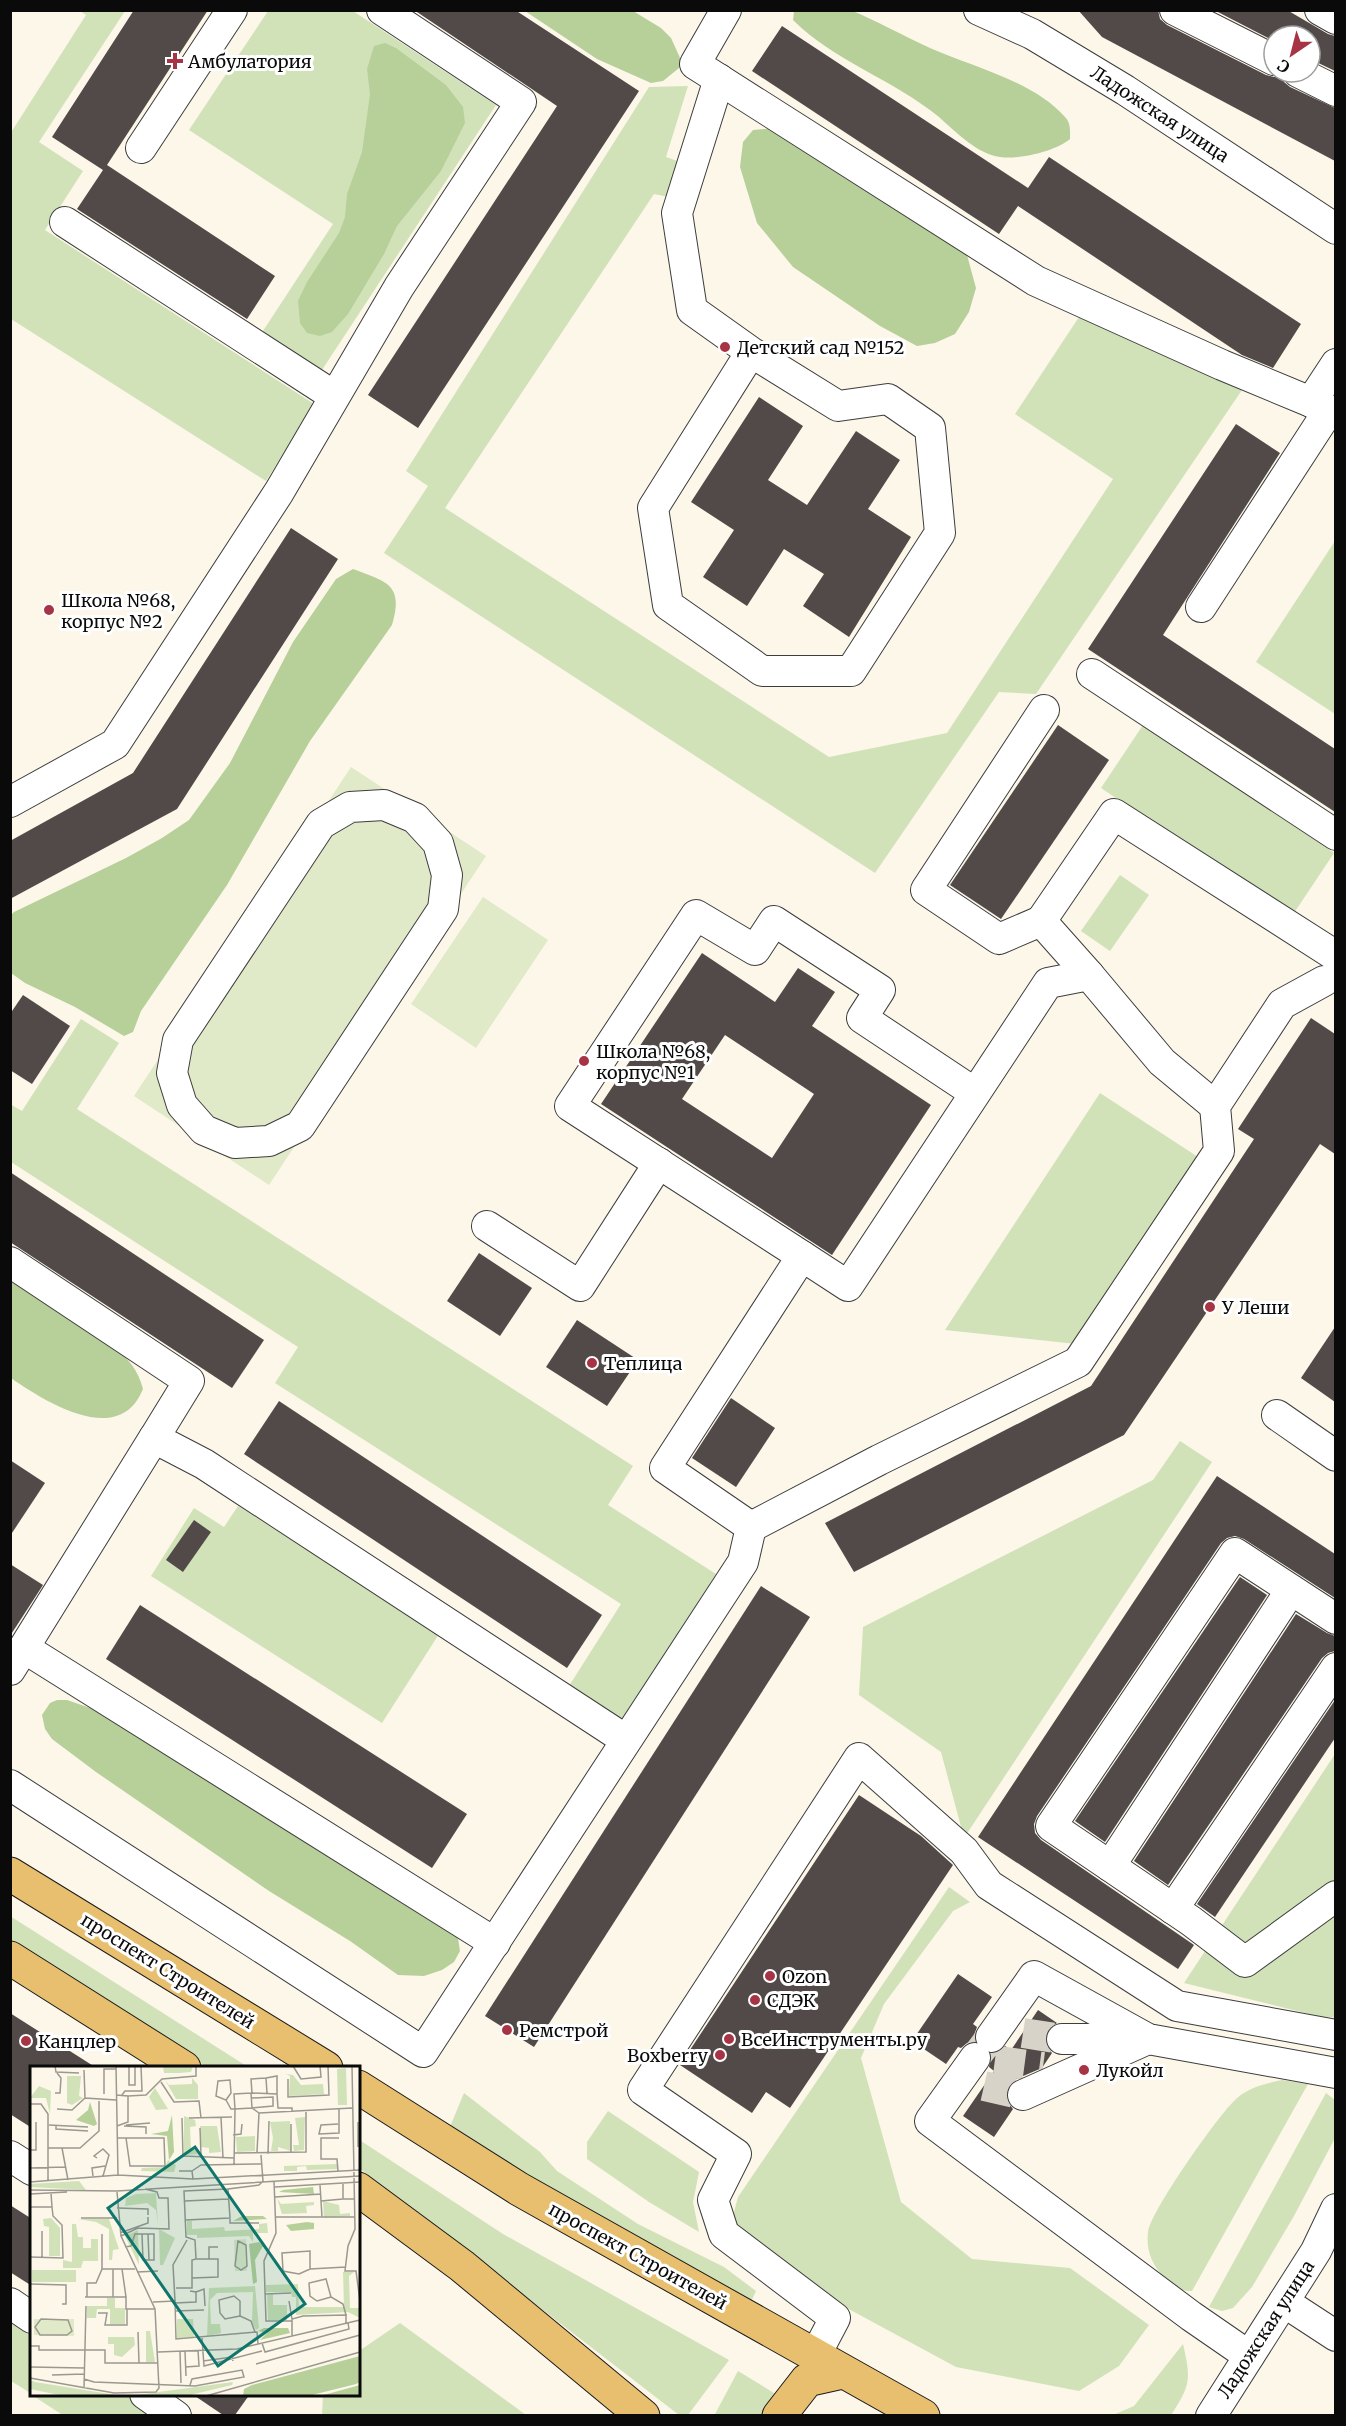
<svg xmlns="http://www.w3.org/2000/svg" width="1346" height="2426" font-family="Merriweather,serif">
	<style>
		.green { fill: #d1e2b8 }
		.forest { fill: #b7d099 }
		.pitch { fill: #e1eac8 }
		.building { fill: #514a48; fill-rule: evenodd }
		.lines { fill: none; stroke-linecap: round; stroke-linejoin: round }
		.minor-tunnel { stroke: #d8d3c8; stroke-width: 30; stroke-dasharray: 30 15; stroke-linecap: butt }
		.minor-casing { stroke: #3d3d3d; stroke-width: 32 }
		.major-casing { stroke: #1b1b1b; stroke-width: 35 }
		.minor { stroke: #fff; stroke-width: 30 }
		.major { stroke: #e7bf6e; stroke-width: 33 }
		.poi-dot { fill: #a73444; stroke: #fff; stroke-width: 2 }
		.labels { text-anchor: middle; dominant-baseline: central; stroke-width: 6; stroke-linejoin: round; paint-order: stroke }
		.poi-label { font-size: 18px; fill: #0a0a0a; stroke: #fff; text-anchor: start }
		.street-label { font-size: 18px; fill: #0a0a0a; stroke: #fff }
		.inset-road { fill: none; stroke: #9b9890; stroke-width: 1.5 }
		.view { fill: #0f766e; fill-opacity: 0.15; stroke: #0f766e; stroke-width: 3 }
		.inset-edge { fill: none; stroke: #0a0a0a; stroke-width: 3 }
	</style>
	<rect width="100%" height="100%" fill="#fcf7e9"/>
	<g class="green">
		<polygon points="80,11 125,11 39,142 83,171 45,230 314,404 266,481 11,319 10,134 86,15"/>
		<polygon points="268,11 353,11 496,105 318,376 259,337 333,224 189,130"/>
		<polygon points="688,86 666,157 683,163 674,198 654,194 445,508 829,757 947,733 1113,479 1015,414 1079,317 1209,366 1244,387 1036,694 999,692 875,873 384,553 428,486 406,471 649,87"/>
		<polygon points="1335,541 1336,714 1335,714 1256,662"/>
		<polygon points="1143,725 1334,853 1292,916 1101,788"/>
		<polygon points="1120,875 1149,895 1110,951 1081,931"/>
		<polygon points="81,1019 119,1043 77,1109 633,1466 608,1505 716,1574 622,1720 569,1686 621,1604 275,1383 298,1347 11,1162 10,1104 22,1111"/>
		<polygon points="1100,1093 1198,1157 1076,1344 945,1330"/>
		<polygon points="1180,1441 1212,1462 964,1838 941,1752 859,1695 863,1627 1153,1480"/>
		<polygon points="238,1506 439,1634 382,1723 151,1576 194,1508 224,1527"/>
		<polygon points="1335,1754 1335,2017 1325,2018 1184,1983"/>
		<polygon points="949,1887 970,1902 953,1911 884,2004 861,2058 901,2202 972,2259 1070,2268 1149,2325 1119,2366 1079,2391 956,2367 832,2300 733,2228 734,2212 738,2197"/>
		<polygon points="10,1916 248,2067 207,2067 11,1941"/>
		<path d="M1282,2080L1308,2084L1192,2291C1181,2292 1169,2283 1161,2274C1151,2262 1146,2249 1148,2232C1151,2211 1215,2120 1233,2102C1246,2088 1263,2084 1282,2080Z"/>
		<polygon points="464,2093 540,2152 557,2171 638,2224 724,2267 756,2291 751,2302 447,2134"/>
		<polygon points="1326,2093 1335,2100 1335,2138 1294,2216 1252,2287 1233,2308 1222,2311 1209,2307"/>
		<polygon points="608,2111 699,2172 693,2202 699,2232 649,2202 587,2159 587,2142"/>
		<polygon points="358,2139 503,2234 729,2360 688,2415 679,2415 359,2168"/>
		<polygon points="10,2321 31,2334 32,2394 11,2381"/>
		<polygon points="400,2323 526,2415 322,2415 323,2395 358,2394 359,2351"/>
		<path d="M1183,2344C1191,2379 1191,2385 1171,2415H1113L1134,2406Z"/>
		<polygon points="738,2371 779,2396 766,2415 714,2416"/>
		<polygon points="32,2395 125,2395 158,2415 61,2415 61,2414"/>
	</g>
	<g class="forest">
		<path d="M850,10C878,21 903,36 930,48C973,67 1033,81 1065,117C1071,123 1070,131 1070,139C1056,151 1019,160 1000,157C977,154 956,132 939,117C894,80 834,61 793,20L794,11Z"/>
		<polygon points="525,11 633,11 661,28 671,38 681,60 679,68 663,81 651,83 597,59"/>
		<polygon points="385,43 396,48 446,85 463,107 465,123 441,171 397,226 384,254 348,314 332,332 320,336 307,333 300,323 298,301 307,282 339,233 345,217 347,194 362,152 370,94 367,69 374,46"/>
		<polygon points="774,128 888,205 947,236 967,255 976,288 969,312 955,334 935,343 917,346 880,326 793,267 757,223 740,167 743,142 753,130"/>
		<path d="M353,569C387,582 404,584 392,625L310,741L227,885L141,1011L133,1032L124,1036L75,1007L25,983L11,973V915L14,912L126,858L162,838L189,820L230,763L293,642L336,579Z"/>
		<path d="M10,1281L115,1347C129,1360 138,1370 143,1389C119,1449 44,1401 11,1378Z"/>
		<polygon points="57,1700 67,1700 93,1709 457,1932 460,1951 454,1962 442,1970 424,1976 398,1975 350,1941 269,1891 96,1772 52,1739 45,1729 42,1715 50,1703"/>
	</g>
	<g class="pitch">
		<polygon points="351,767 486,856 269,1185 134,1096"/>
		<polygon points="483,897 548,940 476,1048 411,1004"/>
	</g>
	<g class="building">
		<polygon points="134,10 208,10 107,165 275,276 247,319 77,209 103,170 52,137"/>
		<polygon points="414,10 515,10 639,91 418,428 368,395 557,106"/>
		<polygon points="1078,10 1158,10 1160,19 1167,25 1266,75 1274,77 1281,75 1284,82 1290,87 1335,108 1335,161 1102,37"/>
		<polygon points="1214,10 1287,10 1328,34 1335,36 1335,71 1310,59 1310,36 1274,36 1274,41"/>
		<polygon points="782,26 1028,188 1049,157 1301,324 1273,368 1242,355 1018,206 999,234 752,71"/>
		<polygon points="759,397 803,426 768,480 807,505 856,431 900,460 868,509 911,537 849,637 803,606 824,574 784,549 747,606 703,577 734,530 691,502"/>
		<polygon points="1236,424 1280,453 1163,635 1335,749 1335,812 1088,649"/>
		<polygon points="291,528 338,559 177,809 10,899 10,841 133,773"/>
		<polygon points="1058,725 1109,760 1001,919 950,885"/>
		<path d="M702,953L775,1002L798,968L835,992L812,1026L931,1105L832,1255L601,1104ZM725,1035L814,1094L772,1158L682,1099Z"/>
		<polygon points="23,995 70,1026 32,1084 10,1070 10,1014"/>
		<polygon points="1311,1018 1335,1034 1335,1154 1320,1144 1124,1435 854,1572 825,1523 1091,1386 1254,1139 1238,1129"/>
		<polygon points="10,1172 264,1340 232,1388 10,1242"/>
		<polygon points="479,1253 532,1288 500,1336 447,1301"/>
		<polygon points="577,1320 638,1360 607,1406 546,1367"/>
		<polygon points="1335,1327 1335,1402 1301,1378"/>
		<polygon points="731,1398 775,1428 736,1487 692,1458"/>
		<polygon points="279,1401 602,1615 567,1668 244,1454"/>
		<polygon points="10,1460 45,1483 10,1536"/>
		<polygon points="1217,1476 1335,1554 1335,1598 1244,1539 1235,1536 1227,1538 1221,1543 1037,1816 1034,1824 1035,1833 1041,1840 1194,1945 1178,1969 978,1837"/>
		<polygon points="194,1520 211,1532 183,1572 166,1560"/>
		<polygon points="10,1564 43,1585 10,1636"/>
		<polygon points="1240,1577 1267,1595 1105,1842 1075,1821"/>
		<polygon points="761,1586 810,1617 534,2047 485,2016"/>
		<polygon points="140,1605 467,1814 432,1868 106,1659"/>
		<polygon points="1296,1614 1327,1633 1335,1636 1335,1651 1328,1653 1322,1658 1168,1885 1134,1861"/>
		<polygon points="1335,1700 1335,1738 1215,1917 1197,1904"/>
		<polygon points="859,1795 921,1836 953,1865 790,2108 766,2092 752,2113 680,2065"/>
		<polygon points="958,1974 992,1997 973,2024 977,2027 974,2035 975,2041 967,2043 961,2048 958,2047 946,2064 912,2041"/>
		<polygon points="1038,2010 1057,2023 1047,2030 1045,2038 1047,2047 1052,2053 1042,2068 1016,2079 1009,2085 1006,2094 1007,2101 1013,2109 994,2137 963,2116 994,2071 989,2067 991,2054 999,2052 1005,2046 1011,2050"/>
		<polygon points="10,2013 95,2067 32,2067 32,2128 10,2114"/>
		<polygon points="10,2205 32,2219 32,2286 10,2272"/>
		<polygon points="192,2394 250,2394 235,2415 223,2415"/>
	</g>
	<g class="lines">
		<g class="minor-tunnel">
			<polyline points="1023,2033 1062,2039"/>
			<polyline points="990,2038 975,2058 1043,2067"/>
			<polyline points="984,2086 1023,2095"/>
		</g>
		<g class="minor-casing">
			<g id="minor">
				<polyline points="726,10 695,64 1036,281 1222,365 1311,402 1336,415"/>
				<polyline points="979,10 1032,34 1125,90 1336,229"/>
				<polyline points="1175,10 1274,60"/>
				<polyline points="1320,10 1336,19"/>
				<polyline points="1298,72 1336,91"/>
				<polyline points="719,79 677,213 692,310 751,352 653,508 668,605 762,671 851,671 940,533 930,428 888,399 838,406 751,352"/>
				<polyline points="141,148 232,10"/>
				<polyline points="65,222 334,396"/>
				<polyline points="1311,402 1336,364"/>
				<polyline points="1201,607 1329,410"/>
				<polyline points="1092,674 1336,835"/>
				<polyline points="10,802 115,744 279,492 399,287 521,102 382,10"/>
				<polygon points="384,805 415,818 438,843 447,875 443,909 300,1126 269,1141 235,1143 204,1130 182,1105 172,1073 178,1040 321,824 350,807"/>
				<polyline points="1041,921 999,939 926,890 1044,710"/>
				<polyline points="1089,975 1041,921 1114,814 1336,956"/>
				<polyline points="487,1226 580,1286 659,1163"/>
				<polyline points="802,1256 570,1106 696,915 755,950 774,921 880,990 862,1018 975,1093"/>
				<polyline points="10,1262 189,1381 154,1438"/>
				<polyline points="1277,1415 1336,1456"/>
				<polyline points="751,1527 879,1460 1078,1362 1219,1151 1215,1106 1282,1004 1324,981"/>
				<polyline points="1336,1619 1235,1553 1051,1826 1191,1921 1245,1962 1336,1896"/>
				<polyline points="24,1648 495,1943"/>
				<polyline points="10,1670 154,1438 204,1464 626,1740"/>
				<polyline points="10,1785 423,2052 743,1562 751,1527 665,1468 802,1256 848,1286 1048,983 1089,975 1162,1062 1215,1106"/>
				<polyline points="1110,1866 1291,1590"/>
				<polyline points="1173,1909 1336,1668"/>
				<polyline points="991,2037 1034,1976 1148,2039 1336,2073"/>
				<polyline points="1062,2039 1139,2039"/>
				<polyline points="975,2058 930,2121 1191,2316 1249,2356"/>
				<polyline points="1023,2095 1148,2039"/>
				<polyline points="10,2156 32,2170"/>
				<polyline points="1284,2302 1336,2336"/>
				<polyline points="10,2303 32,2318"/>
				<polyline points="815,2356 835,2318 724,2234 713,2200 736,2154 643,2090 859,1758 964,1851 989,1885 1177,2006 1336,2035"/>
				<polyline points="145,2394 176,2416"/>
				<polyline points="1211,2416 1316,2251 1336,2209"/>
			</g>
		</g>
		<g class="major-casing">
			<g id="major">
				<polyline points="10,1874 326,2068"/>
				<polyline points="10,1958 184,2068"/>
				<polyline points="358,2087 519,2189 923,2416"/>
				<polyline points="358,2189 462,2266 643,2416"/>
				<polyline points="779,2416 807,2380 843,2372"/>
			</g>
		</g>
		<use href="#minor" class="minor"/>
		<use href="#major" class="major"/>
	</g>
	<g class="poi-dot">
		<path d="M172 52h6v6h6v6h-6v6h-6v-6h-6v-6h6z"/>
		<circle cx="725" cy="347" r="6"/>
		<circle cx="49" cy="610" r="6"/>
		<circle cx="584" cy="1061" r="6"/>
		<circle cx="1210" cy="1307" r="6"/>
		<circle cx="592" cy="1363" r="6"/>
		<circle cx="770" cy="1976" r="6"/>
		<circle cx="755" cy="2000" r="6"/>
		<circle cx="507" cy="2030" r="6"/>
		<circle cx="729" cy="2039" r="6"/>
		<circle cx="26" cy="2041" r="6"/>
		<circle cx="720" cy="2055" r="6"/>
		<circle cx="1084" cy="2070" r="6"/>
	</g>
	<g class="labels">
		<g class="poi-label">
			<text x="188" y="61">Амбулатория</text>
			<text x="737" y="347">Детский сад №152</text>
			<text x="61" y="600">Школа №68,<tspan x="61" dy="21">корпус №2</tspan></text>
			<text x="596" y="1051">Школа №68,<tspan x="596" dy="21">корпус №1</tspan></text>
			<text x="1222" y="1307">У Леши</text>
			<text x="604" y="1363">Теплица</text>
			<text x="782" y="1976">Ozon</text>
			<text x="767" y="2000">СДЭК</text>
			<text x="519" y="2030">Ремстрой</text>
			<text x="741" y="2039">ВсеИнструменты.ру</text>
			<text x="38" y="2041">Канцлер</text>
			<text x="708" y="2055" text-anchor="end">Boxberry</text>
			<text x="1096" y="2070">Лукойл</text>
		</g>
		<g class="street-label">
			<text transform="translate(1160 114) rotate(33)">Ладожская улица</text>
			<text transform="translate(168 1971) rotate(32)">проспект Строителей</text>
			<text transform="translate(638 2256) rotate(29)">проспект Строителей</text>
			<text transform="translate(1266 2329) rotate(-57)">Ладожская улица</text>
		</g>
	</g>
	<g transform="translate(30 2066)">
		<rect width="330" height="330" fill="#fcf7e9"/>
		<path d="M133,0H163L161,6L149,7H134ZM316,2L317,39H308L307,3ZM256,8L263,9L271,19L293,18L294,28L259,30L260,10ZM37,10H51L49,30L53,32L42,39L37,37ZM162,12L168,19V33H146L135,14L139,19L162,18ZM9,20L21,25L20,48L16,32H0ZM125,22L138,43L126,44L119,31ZM154,50L165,54L166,60L160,61L161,84H169V88L154,89ZM275,51L274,84L264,85L263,79H269L265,52ZM260,55L261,85L248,81V85H241L243,72L240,56ZM170,60H187L191,86L179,87V82L171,81ZM225,70V85L207,86L206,71ZM138,94L146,99L144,106L111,105L112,102L135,101ZM307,98V103L277,104L276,100L267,101V105H254V100ZM49,115L56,124L0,121V118ZM126,127L128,159L126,144L117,137L95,140L96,132L106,128ZM247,132L251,138L284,136V139L276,140L277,147L252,148ZM293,135L309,139L310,148L320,147V150L294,152ZM21,152L30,162V190H19V161L14,160L13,153ZM48,153H79L89,183L83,184L82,194H79V163L66,156ZM157,155H162V163L194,161L195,165L229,163V158L237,157L238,167H223V176L219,170L167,172V169H157ZM42,158H46L48,171H53V182H61V173H68V195H53L51,202H33V194L42,196ZM129,163L145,172L133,199H130ZM108,164L109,199L95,170ZM2,204H46V216H2ZM313,206H324L319,210L320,242H330V252L318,246L266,249V231H262L261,226H236V219L268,218L269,241H314ZM225,220L229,262L226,264L222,256L223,226L187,227L180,234L181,258H190L191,267L177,270L179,222ZM243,228V239H257V254H238L237,229ZM77,232H85V242H95V258H80V243H67L66,252H57V240H77ZM147,253H163L164,271L147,272ZM116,265H120L125,296H116ZM78,271H104L105,279L92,291L84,289V278H78ZM0,314L5,316L92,330H34L0,323ZM203,316L202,319L156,330H99Z" fill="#d1e2b8"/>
		<path d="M60,36L67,58L64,60L46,54L58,44ZM142,49L144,86L139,94L137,70L121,68L138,65ZM283,121L284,128L249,126L253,124ZM212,150H233L237,153L203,155ZM277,156L284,157V163L261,165L256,159ZM229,176L233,180L225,194L227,216L223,218L219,178ZM234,262H258L260,267L230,274L237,267L228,265ZM330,290V316L326,318L278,330H213L214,323L222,319ZM330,319V330H290Z" fill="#b7d099"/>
		<path d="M216,173L217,205H205L204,174ZM4,253H44V270L4,269Z" fill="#e1eac8"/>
		<path class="inset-road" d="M25,0L26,6L49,7M86,0L88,109M99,0V19H105V0M263,0L271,13L291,11L290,0M291,0H324M322,0L325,163L318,180L315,205H326L330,235M54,4L55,32L86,34M236,12L247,10V28M258,13V31L299,29L298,0M131,16L144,36L169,35L171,52M25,27H30L31,12L27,7M221,27L247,28L248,42H262V46M222,27L221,13L236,12L237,27M74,28V3H86M86,29L98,30V56L87,60M92,29L95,25H112L111,0M98,30L116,29L132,13L166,10V0M222,32L243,31V40L222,42M196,34L201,27L200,14L188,15L186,30L196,34L201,43H205L204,28L221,27L222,42M0,38H11L18,48V114M27,43L42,44L55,32M229,47L322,42M191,51L193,92M152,52L153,90L204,92M159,52L202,51M328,56V81M261,58V86M308,58L291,59L289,68L309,67V43M19,59L58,61M26,59V63L58,65M96,59L120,57M94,60L116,61V68M170,62L171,90M203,69L211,68L212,58M87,72H134L135,100H100L96,72M18,82H50L69,65V35M32,82L38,114M0,84H6V56M204,87L276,86V44M238,88L239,55M67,92L64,90L73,83L79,89L73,110M204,99L205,43L222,42L229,47L227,86M0,102L35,101M149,105H162L163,113M162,105L171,99L231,98M308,105L307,93H291V72H309M63,110L62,102L75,100M244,115L246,167L234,195L236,255H262M0,116L88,109L163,113L330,104M313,118V133H325M290,119L292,151M245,121L330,116M0,124L87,125L330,110M0,128L37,126M245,131L291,128M155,135L198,133M291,135L313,133M0,141H22L21,127M87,142L118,143V149M246,151H325M51,152H87M200,152V157H229M155,154L200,152L198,123L229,119L233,115L231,89M12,165V192M90,167L118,157V151M118,168L119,194M91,170L108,162L139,163L138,132H129L127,126L115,123M208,175L216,179L217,200L211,204L205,200ZM95,181L101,180L105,168H124V194H113L112,168M0,191L33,192L32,159L23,150L22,141M179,193V181H188M72,203H105M83,203V231H96V243H125M92,203L96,231M280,203V185L252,187L253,205L269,208L280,203L316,201M107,206L128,205M162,212L188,211V193H166M0,218L36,219V238H32M146,222H162V194L166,193L165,174L156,171L154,125L198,123M166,226L174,223L175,240M235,228L261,227M55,231H83M57,231V217H66L72,203V168M301,231L287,235L280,230L279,217L296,213L301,231L313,238L316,249M145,235L143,199L157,174M259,235L262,253M123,236L145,235L146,273L227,266L228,278M145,237L166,236V226L160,225M145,245L174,244M68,247H77L75,259H97V243M210,250L195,253L190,247L189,234L204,230L210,235V250L221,255L225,266M11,253L38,254L42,265L37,269H10L5,261ZM108,266L109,297M262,270V253L273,250L316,249V257M172,272L174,300L232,285M232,277L235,286L319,263L318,257M0,280H9V284H75V297H128M155,285L156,310M128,286L207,283L330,254M150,286L151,317M173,295L202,291L203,295M226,298L330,269M0,301L54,302M155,301L169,300L168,284M22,309L54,308M0,312L84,327L126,326L129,322L125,243L91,170L87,126M54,313L64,316L165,320L214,311L212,304L162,313L160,319M54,322L56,240M176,330L330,286"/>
		<path class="view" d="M165,81L275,238L188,300L78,142Z"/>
		<rect width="330" height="330" class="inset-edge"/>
	</g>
	<rect width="1346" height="2426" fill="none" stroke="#0a0a0a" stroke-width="24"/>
	<g transform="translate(1292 54) rotate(215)"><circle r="28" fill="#ffffff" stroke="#9d9d9d" stroke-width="1.5"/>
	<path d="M0-4.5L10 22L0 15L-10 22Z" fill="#a73444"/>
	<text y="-9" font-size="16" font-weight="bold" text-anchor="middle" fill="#0a0a0a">С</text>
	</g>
</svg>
